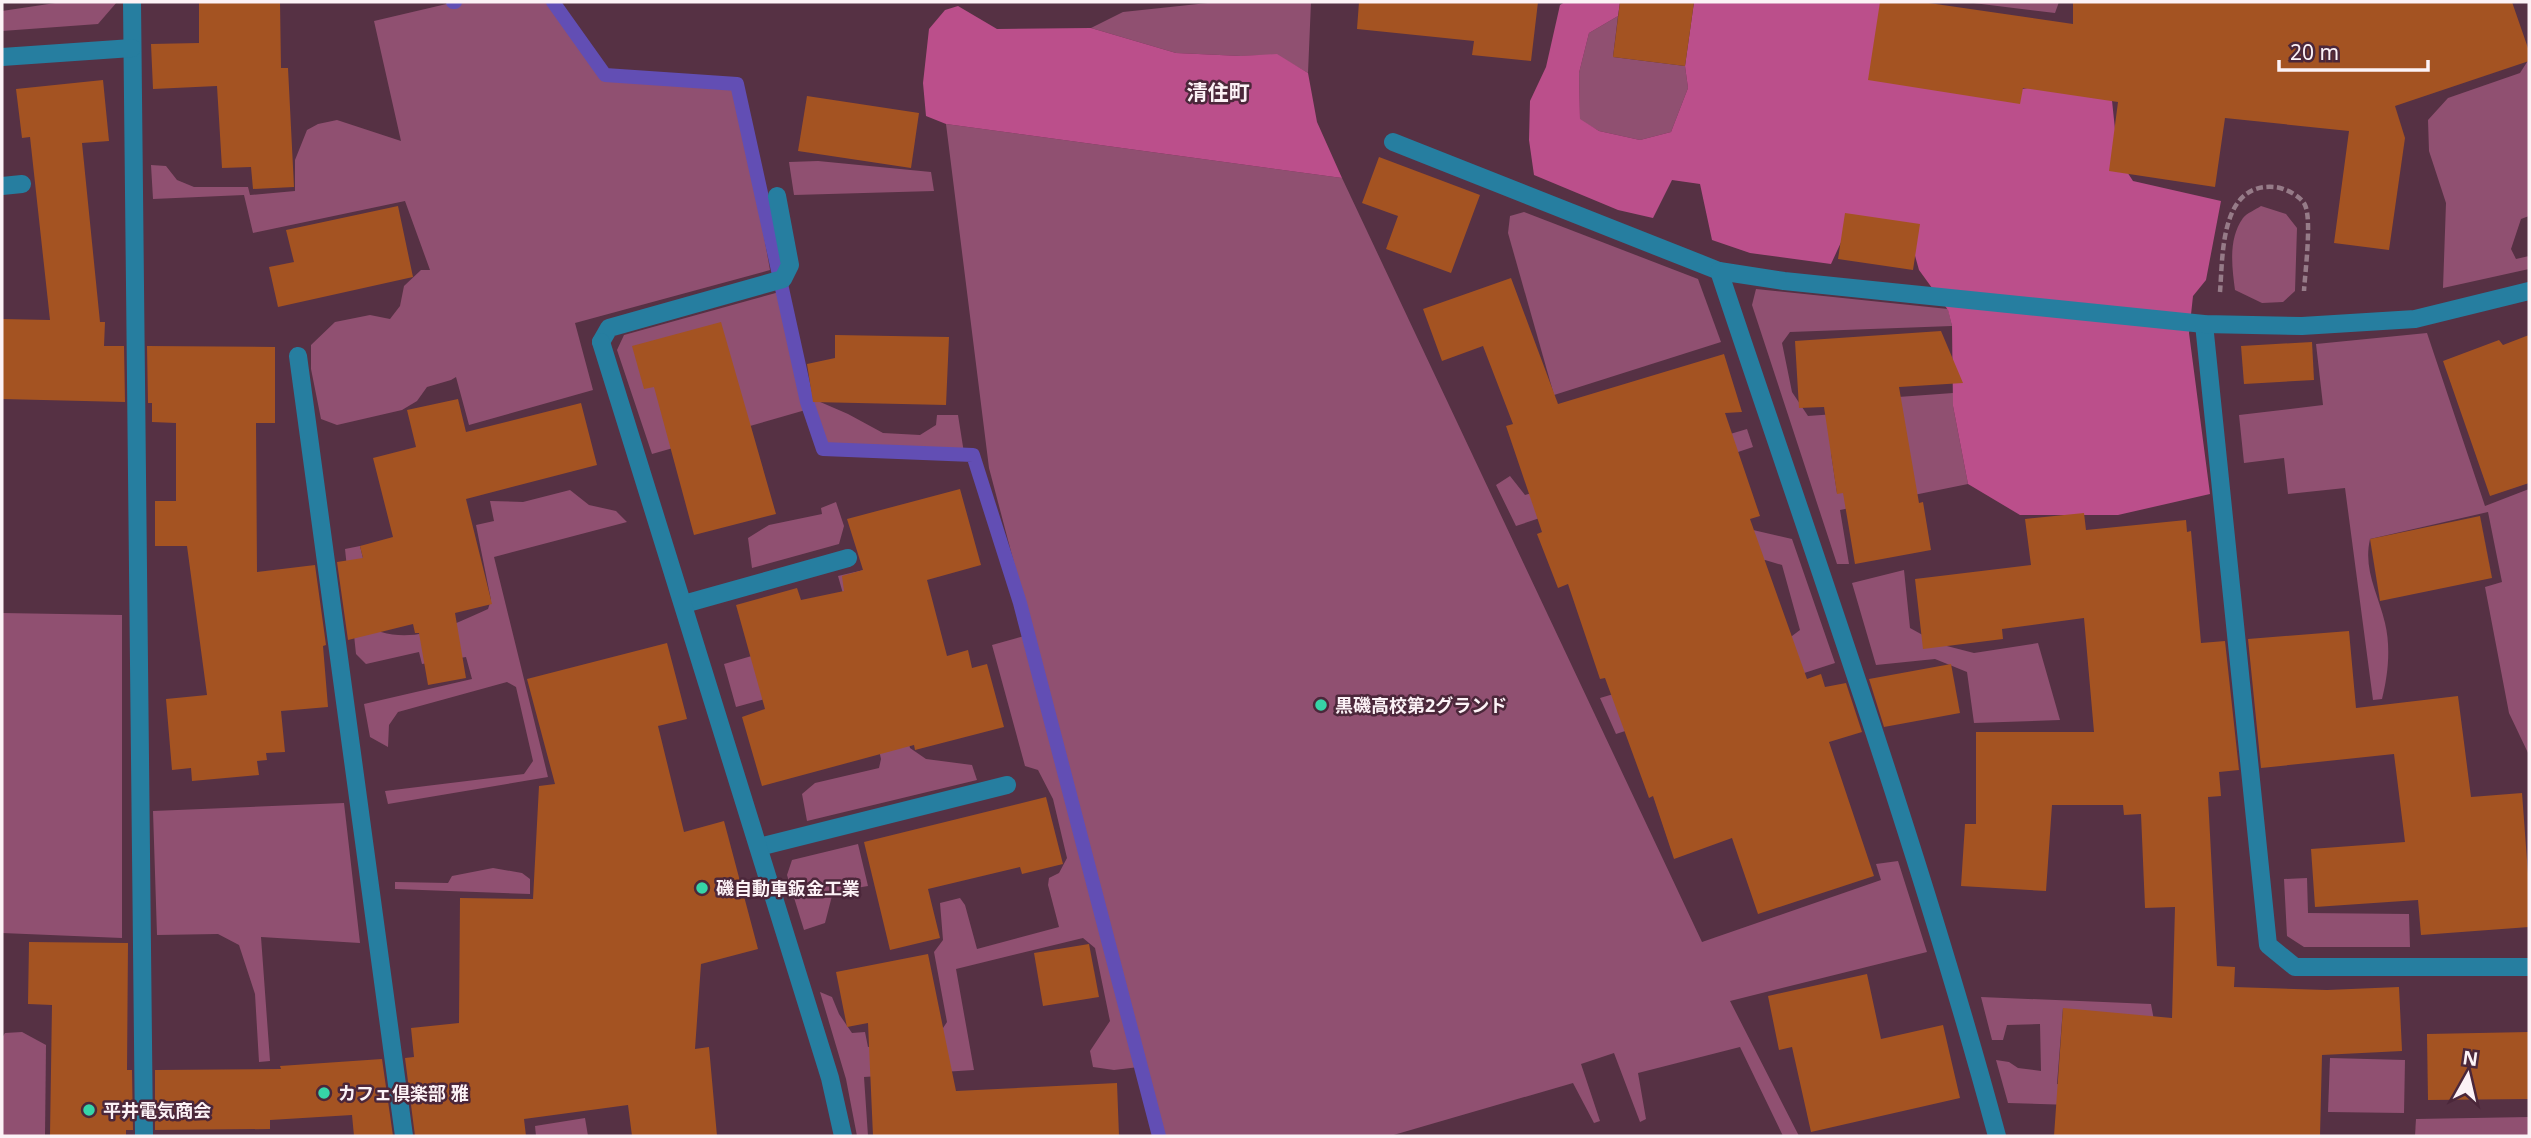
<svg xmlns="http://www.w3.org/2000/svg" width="2531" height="1138" font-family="'Noto Sans','Noto Sans JP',sans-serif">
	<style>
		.green { fill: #905071; fill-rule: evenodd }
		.forest { fill: #bb4f8b }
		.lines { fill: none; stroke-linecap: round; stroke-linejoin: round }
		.stream { stroke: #624eb4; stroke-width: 14 }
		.building { fill: #a45322 }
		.path { stroke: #967b88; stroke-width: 4.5; stroke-dasharray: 7 3.5; stroke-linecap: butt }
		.lane { stroke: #267ea0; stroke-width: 18 }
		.street { stroke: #267ea0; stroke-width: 18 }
		.poi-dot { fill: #36d4a7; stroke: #4b273a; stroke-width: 2.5 }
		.labels { text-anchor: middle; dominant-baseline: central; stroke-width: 5; stroke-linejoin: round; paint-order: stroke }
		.poi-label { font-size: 18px; font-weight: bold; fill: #fcf2f6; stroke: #4b273a; text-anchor: start }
		.quarter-label { font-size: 21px; font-weight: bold; fill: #fcf2f6; stroke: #4b273a }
	</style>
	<rect width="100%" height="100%" fill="#563144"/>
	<g class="green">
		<polygon points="62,2 117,2 98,24 2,31 2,11"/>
		<polygon points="455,2 553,2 606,75 737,84 770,270 575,323 593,390 469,425 456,377 451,380 427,387 417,401 402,410 337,425 321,419 311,369 311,345 335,322 370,315 390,319 400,306 404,286 421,270 430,270 405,201 253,233 244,195 153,199 151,165 166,166 177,180 194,187 248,187 250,195 295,191 295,160 307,130 318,124 337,120 401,141 374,21"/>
		<polygon points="1217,2 1311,2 1308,73 1277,55 1241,56 1176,53 1091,28 1123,12"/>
		<polygon points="1965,2 2059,2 2055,13"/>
		<polygon points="1618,16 1613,57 1685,66 1688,88 1671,132 1640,140 1599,131 1580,120 1579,73 1589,33"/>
		<polygon points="2529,59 2529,216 2521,219 2511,249 2516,259 2529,256 2529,269 2443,288 2446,203 2429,151 2428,120 2448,98 2520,73"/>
		<polygon points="946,124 1342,178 1702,942 1881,880 1876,864 1898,861 1927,952 1730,1001 1799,1136 1783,1136 1740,1047 1638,1073 1646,1119 1640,1122 1614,1053 1581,1064 1600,1121 1594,1123 1573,1083 1390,1136 1164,1136 1147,1066 1114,1070 1093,1067 1090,1051 1110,1021 1095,948 1083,938 956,969 974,1070 864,1077 868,1136 857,1136 846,1079 820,992 832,997 839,1014 852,1033 865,1032 868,1047 937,1037 947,1022 934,952 943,940 940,903 960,898 965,905 977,949 1059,927 1048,885 1049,878 1059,873 1067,858 1053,799 1038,770 1025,766 992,645 1028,635 1119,961 989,468"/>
		<polygon points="818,161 931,172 934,191 794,195 789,162"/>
		<path d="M2261,206L2286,214L2297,228L2295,291L2283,302L2262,303L2235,290C2232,267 2228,239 2243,218C2247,213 2255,210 2261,206Z"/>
		<polygon points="1524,212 1698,279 1721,342 1554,395 1508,233 1510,216"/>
		<path d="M1756,289L1948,309L1952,326L1790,332L1782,343L1792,392L1808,416L1835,414L1857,400L1953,393V406L1968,484L1840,510L1849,564H1837L1752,305ZM1908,440L1837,493L1831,453Z"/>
		<polygon points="783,291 796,331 811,398 848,414 883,433 920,435 936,425 937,415 958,415 964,453 823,449 809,409 652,454 617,350 624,335"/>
		<path d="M2427,333L2485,506L2529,489V755L2509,713L2485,587L2502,582L2488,512L2370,539C2363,570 2378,593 2385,623C2391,648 2388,675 2382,699L2373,700L2345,488L2288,494L2284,458L2244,463L2239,415L2323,405L2316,344Z"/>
		<polygon points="1747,429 1753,447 1516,526 1496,485 1510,476 1525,495"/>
		<path d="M570,490L589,505L616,511L627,522L494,557L548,777L388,804L385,791L524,774L533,761L516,687L507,682L398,712L389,725L388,747L370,737L364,704L472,679L466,657L422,664L419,652L366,664L356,654L345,549L360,546L381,632C418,643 455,624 488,609L491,600L476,525L494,521L490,501L523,502Z"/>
		<polygon points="836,502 844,526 839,544 752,568 748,538 769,525 822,514 821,508"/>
		<polygon points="1753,530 1792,539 1835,663 1616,734 1600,698 1780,645 1800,630 1782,565 1765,560 1594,613"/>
		<polygon points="885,565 889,665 910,748 926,759 972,765 977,780 807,821 802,794 815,783 879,768 881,759 872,718 873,669 736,707 724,664 762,653 859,650 838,576"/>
		<polygon points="1904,570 1910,628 1939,644 1974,653 2038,643 2060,720 1974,723 1967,672 1935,659 1876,665 1852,583"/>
		<polygon points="2,613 122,615 122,938 2,933"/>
		<polygon points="344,803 360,943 261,937 270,1061 259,1062 255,994 239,945 218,934 157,935 153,811"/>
		<polygon points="858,844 868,886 833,892 825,923 804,930 787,875 792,860"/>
		<polygon points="493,868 522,873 530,879 530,894 395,889 395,882 448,883 452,876"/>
		<polygon points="2307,878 2308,913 2409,914 2410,947 2304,947 2287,936 2284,879"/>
		<path d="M1981,997L2151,1004L2170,1108L2008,1103L1996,1060L2009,1062L2018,1068L2041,1071L2040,1024L2007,1025L2003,1040H1992ZM2063,1008L2104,1089L2057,1084Z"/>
		<polygon points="22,1032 46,1045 45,1136 2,1136 2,1038 5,1033"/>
		<polygon points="2330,1058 2405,1060 2404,1113 2328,1112"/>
		<polygon points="2529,1117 2529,1136 2415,1136 2416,1119"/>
		<polygon points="585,1118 588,1136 536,1136 535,1126"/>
	</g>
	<g class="forest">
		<polygon points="1565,2 1620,2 1618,16 1589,33 1579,73 1580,119 1599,131 1640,140 1671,132 1688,88 1685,66 1694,2 1884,2 1876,66 2010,91 2047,85 2111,91 2118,158 2133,181 2221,201 2206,280 2193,296 2189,333 2210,494 2118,515 2020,515 1968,484 1953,406 1952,326 1948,310 1919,270 1909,234 1849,225 1831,264 1750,253 1712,240 1700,184 1672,180 1653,218 1618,210 1534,175 1529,140 1530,101 1546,67 1560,5"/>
		<polygon points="958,6 997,29 1091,28 1176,53 1241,56 1277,54 1308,73 1317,122 1342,178 946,124 926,116 923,83 929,29 945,10"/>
	</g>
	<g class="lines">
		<g class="stream">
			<polyline points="453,2 455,2"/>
			<polyline points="553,2 605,75 737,84 807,402 823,449 973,455 1020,603 1159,1136"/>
		</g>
	</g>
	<g class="building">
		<polygon points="199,2 280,2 281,68 288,68 294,187 253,189 251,167 222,168 217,86 153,89 151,44 199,43"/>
		<polygon points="1359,2 1538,2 1531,61 1472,55 1474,41 1357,29"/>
		<polygon points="1620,2 1694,2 1685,66 1613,57"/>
		<polygon points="1880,2 1922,2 2073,24 2073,2 2512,2 2529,51 2529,61 2395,106 2405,138 2389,250 2334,243 2349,131 2225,118 2215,187 2109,171 2118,102 2023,88 2020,104 1868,80"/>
		<polygon points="103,80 109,141 82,143 100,322 105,322 104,346 124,346 125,402 2,399 2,319 50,320 30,137 22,138 16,89"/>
		<polygon points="807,96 919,113 911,168 798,151"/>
		<polygon points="1379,157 1480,195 1451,273 1386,249 1398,216 1362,203"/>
		<polygon points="398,206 413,277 278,307 269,267 294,262 286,230"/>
		<polygon points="1845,213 1920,224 1913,270 1838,259"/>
		<polygon points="1511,278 1558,404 1724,354 1742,412 1725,413 1760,516 1750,519 1807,679 1821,674 1825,687 1846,683 1862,732 1829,742 1874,876 1758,914 1732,838 1674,859 1653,796 1649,798 1605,678 1600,679 1568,584 1558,588 1537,534 1542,532 1506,426 1513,424 1483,346 1442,361 1423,309"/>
		<polygon points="721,322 776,514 694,535 654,387 644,389 632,346"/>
		<polygon points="1941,331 1963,383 1899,387 1919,503 1923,502 1931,550 1855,564 1843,493 1837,494 1824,407 1799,408 1795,341"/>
		<polygon points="835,335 949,337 946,405 813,402 807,364 835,358"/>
		<polygon points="2529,335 2529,483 2490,496 2443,361 2499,340 2503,345"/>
		<polygon points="2312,342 2314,380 2244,384 2241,346"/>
		<polygon points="147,346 275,347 275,423 256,423 257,572 315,565 326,645 323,646 328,707 281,711 285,752 266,753 267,760 257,761 259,775 192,781 191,768 172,770 166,699 207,695 187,546 155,546 155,501 176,501 176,423 152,422 152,403 148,403"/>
		<polygon points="458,399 466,432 581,403 597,465 466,499 492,604 455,613 466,678 428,685 419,633 415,633 413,624 348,640 337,562 363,558 360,546 393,537 373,458 416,447 407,410"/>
		<polygon points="960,489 981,565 927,580 947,656 968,650 972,668 987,664 1004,727 915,750 914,745 762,786 742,717 765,709 736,605 797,588 801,600 844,591 842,576 863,570 847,519"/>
		<polygon points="2084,513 2086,530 2186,520 2187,532 2191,531 2201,643 2225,641 2239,770 2219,772 2221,796 2208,797 2217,966 2235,967 2234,987 2327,990 2399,987 2402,1051 2322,1055 2320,1136 2054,1136 2063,1008 2172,1018 2175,907 2145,908 2141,814 2124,815 2123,805 2052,805 2046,891 1961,886 1965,824 1976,824 1976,732 2094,732 2084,618 2002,629 2003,639 1923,649 1915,579 2031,565 2025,519"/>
		<polygon points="2480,516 2492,578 2380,601 2370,539"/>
		<polygon points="2349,631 2356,708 2458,696 2471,797 2522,793 2529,887 2529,927 2421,935 2418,900 2315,907 2311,849 2405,842 2394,754 2261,768 2248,639"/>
		<polygon points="667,643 687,719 658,726 684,832 724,821 758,949 701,964 695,1049 709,1047 717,1136 632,1136 628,1105 524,1119 526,1136 415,1136 405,1058 414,1057 411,1028 459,1023 460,898 533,899 539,786 555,784 527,679"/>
		<polygon points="1951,664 1960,713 1884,727 1869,679"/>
		<polygon points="1046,797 1063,864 1022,874 1020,867 928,889 940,938 890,950 864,842"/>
		<polygon points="29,942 128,943 127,1070 132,1070 133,1130 126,1130 126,1136 50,1136 52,1005 28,1004"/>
		<polygon points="1089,944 1099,997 1043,1006 1034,953"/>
		<polygon points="928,954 956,1091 1117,1083 1119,1136 873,1136 868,1023 847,1027 836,972"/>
		<polygon points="1867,974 1881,1039 1943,1025 1960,1098 1811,1132 1792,1047 1779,1050 1768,996"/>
		<polygon points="2529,1032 2529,1099 2428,1100 2427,1034"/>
		<polygon points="382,1059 393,1136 354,1136 352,1115 270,1120 270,1129 155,1130 155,1070 281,1069 280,1066"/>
	</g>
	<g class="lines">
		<path class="path" d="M2220,292C2223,255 2220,183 2274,187C2283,187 2301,196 2305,205C2312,220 2305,273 2304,291"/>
		<g class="lane">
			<polyline points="2,186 22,184"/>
			<polyline points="601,342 609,328 783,279 790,265 777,196"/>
			<polyline points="684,604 848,558"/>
			<polyline points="759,847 1007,785"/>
		</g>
		<g class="street">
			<polyline points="132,2 144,1136"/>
			<polyline points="2,57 132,48"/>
			<polyline points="1393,142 1719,271"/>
			<polyline points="2204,324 2268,945 2295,967 2529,967"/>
			<polyline points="601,342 830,1078 843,1136"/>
			<polyline points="298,356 404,1136"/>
			<path d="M1997,1136C1918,844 1815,559 1719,271L1784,281L2204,324L2302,326L2415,319L2529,291"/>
		</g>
	</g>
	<g class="poi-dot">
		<circle cx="1321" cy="705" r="7"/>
		<circle cx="702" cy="888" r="7"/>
		<circle cx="324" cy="1093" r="7"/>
		<circle cx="89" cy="1110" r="7"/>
	</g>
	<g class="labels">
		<g class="poi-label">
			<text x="1335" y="705">黒磯高校第2グランド</text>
			<text x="716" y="888">磯自動車鈑金工業</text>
			<text x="338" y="1093">カフェ倶楽部 雅</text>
			<text x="103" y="1110">平井電気商会</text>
		</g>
		<g class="quarter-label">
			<text x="1218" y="92">清住町</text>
		</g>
	</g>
	<rect width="2531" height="1138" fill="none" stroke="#fcf2f6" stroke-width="7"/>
	<g transform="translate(2468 1075) rotate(8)" stroke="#4b273a" stroke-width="5" paint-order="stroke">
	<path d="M0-5L12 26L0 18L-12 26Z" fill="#fcf2f6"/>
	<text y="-10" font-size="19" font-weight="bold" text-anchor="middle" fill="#fcf2f6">N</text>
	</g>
	<path d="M2279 60v10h149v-10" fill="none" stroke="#fcf2f6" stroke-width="3.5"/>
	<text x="2290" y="60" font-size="21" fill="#fcf2f6" stroke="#4b273a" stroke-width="5" paint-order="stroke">20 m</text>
</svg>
